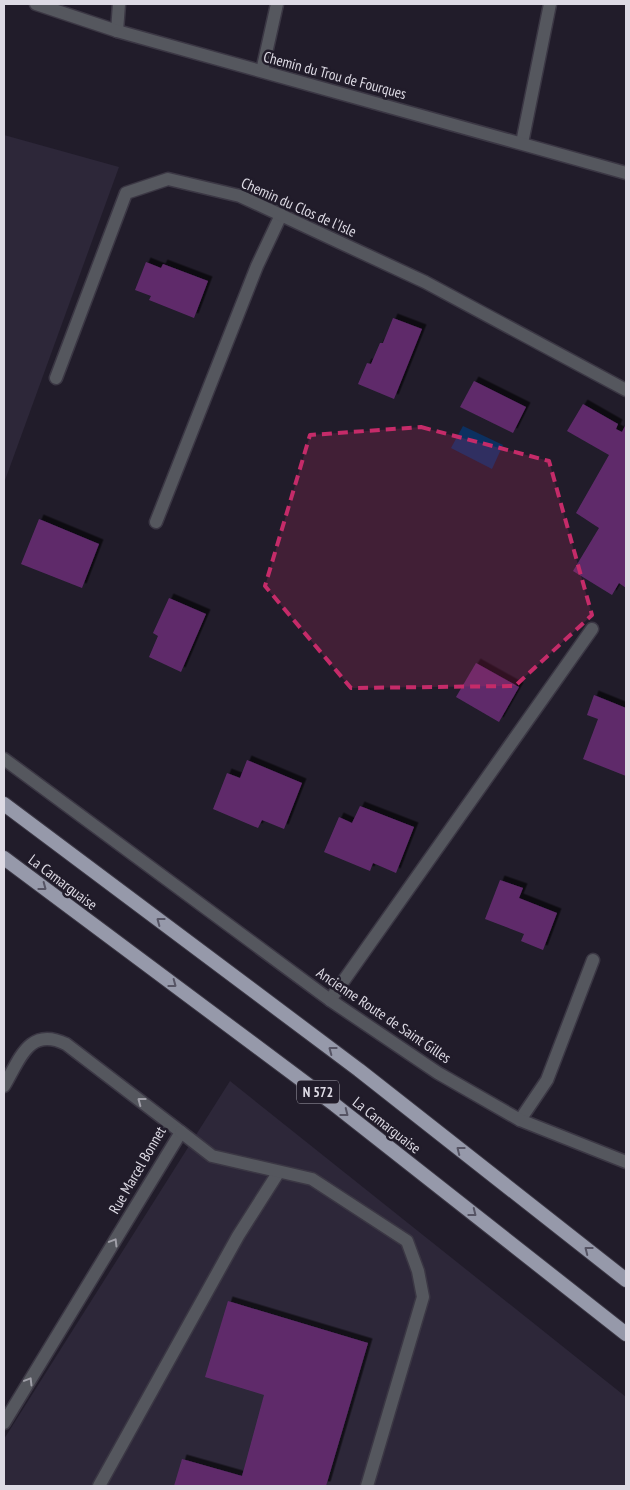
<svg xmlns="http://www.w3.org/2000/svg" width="630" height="1490" font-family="'PT Sans Narrow',sans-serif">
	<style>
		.built { fill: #2d2739 }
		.water { fill: #0c3060 }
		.building { fill: #5f2b6b; filter: url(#shadow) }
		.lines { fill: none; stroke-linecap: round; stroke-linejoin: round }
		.service-casing { stroke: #3b3744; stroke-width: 15 }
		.minor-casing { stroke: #3b3744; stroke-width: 15 }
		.tertiary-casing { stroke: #3b3744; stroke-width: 15 }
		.trunk-casing { stroke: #3b3744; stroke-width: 16 }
		.service { stroke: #55575e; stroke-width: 12 }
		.minor { stroke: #55575e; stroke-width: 12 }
		.tertiary { stroke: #55575e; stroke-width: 12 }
		.trunk { stroke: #9699aa; stroke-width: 14 }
		.oneway { stroke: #565464 }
		.oneway2 { stroke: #a09fa8 }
		.marked { fill: #c52b69; fill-opacity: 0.2; stroke: #c52b69; stroke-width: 4; stroke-dasharray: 10 6; stroke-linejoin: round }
		.labels { text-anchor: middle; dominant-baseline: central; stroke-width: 5; stroke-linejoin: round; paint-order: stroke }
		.shield { fill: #211c2a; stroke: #a5a1ac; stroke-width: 1 }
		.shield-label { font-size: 14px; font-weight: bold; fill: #dddae4 }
		.street-label { font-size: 15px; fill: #dddae4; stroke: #211c2a }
	</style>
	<defs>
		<filter id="shadow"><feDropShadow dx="4.5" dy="-4.5" stdDeviation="0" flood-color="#0009"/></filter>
	</defs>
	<rect width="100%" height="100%" fill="#211c2a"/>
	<g class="built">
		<polygon points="4,135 119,167 4,483"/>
		<polygon points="230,1081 626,1397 626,1486 4,1486 4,1439"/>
	</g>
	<polygon class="water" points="463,426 503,445 492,469 451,448"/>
	<g class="building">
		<polygon points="146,262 161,268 163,264 208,281 194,318 149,300 151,296 135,290"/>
		<polygon points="393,318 422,329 394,399 358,384 367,363 371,364 380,343 383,343"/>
		<polygon points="474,381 526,407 513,433 460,407"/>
		<polygon points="583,404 618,424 616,429 622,432 626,424 626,588 619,583 612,595 573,571 599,528 576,513 609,455 567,431"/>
		<polygon points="39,519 99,544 82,588 21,564"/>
		<polygon points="169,598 206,614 181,672 149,657 158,636 153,633"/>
		<polygon points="476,663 519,687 499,722 456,697"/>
		<polygon points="594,695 626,708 626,776 583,759 598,719 587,715"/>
		<polygon points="247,760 302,783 284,829 262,820 258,828 213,809 227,773 240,778"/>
		<polygon points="360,806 414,827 396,873 373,863 370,871 324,852 339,817 352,823"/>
		<polygon points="500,880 523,888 519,898 557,913 543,950 521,941 524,934 485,919"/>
		<polygon points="228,1301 368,1343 326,1486 174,1486 182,1459 242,1476 264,1395 205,1377"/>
	</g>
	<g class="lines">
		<g class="service-casing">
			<g id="service">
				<polyline points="117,31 119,4"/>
				<polyline points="262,71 277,4"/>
				<polyline points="522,143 550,4"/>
				<polyline points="156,522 257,266 281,215"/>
				<polyline points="330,1000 592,629"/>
				<polyline points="520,1120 547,1080 593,960"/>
				<polyline points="99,1486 238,1236 278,1173"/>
			</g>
		</g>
		<g class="minor-casing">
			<g id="minor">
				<polyline points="36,4 117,31 626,173"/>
				<polyline points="56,378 126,193 168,179 240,196 425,282 626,390"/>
				<path d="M4,1086C20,1059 29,1026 66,1044L181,1132L4,1423"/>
				<polyline points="181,1132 212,1156 312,1179 407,1241 418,1271 423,1297 367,1486"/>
			</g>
		</g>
		<g class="tertiary-casing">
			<polyline id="tertiary" points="4,759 330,1000 438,1073 520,1120 626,1162"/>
		</g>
		<g class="trunk-casing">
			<g id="trunk">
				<polyline points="4,804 359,1070 626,1280"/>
				<polyline points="4,858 335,1105 626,1334"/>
			</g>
		</g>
		<use href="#service" class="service"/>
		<use href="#minor" class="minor"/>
		<use href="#tertiary" class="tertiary"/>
		<use href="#trunk" class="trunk"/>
	</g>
	<defs><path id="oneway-chevron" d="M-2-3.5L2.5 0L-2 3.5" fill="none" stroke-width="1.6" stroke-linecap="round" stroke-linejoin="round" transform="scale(1.25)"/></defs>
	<g class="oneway">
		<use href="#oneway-chevron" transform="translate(43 887) rotate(37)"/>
		<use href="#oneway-chevron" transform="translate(160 921) rotate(-143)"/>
		<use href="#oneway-chevron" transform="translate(173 984) rotate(37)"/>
		<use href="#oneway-chevron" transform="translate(332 1050) rotate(-143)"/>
		<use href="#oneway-chevron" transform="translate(345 1113) rotate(38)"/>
		<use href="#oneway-chevron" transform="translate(460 1150) rotate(-142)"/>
		<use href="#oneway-chevron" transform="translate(473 1213) rotate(38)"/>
		<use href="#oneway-chevron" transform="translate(588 1250) rotate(-142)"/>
	</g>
	<g class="oneway2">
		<use href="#oneway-chevron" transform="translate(141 1101) rotate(-143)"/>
		<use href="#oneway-chevron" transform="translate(114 1242) rotate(-59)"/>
		<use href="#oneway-chevron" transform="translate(29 1381) rotate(-59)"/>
	</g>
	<path class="marked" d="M421,427L549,461L592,615L515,686L351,688L265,586L310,435Z"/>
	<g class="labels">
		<rect class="shield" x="297" y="1080.5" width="42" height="23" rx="4"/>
		<g class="shield-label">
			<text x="318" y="1092">N 572</text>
		</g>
		<g class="street-label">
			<text transform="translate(335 75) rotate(15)">Chemin du Trou de Fourques</text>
			<text transform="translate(299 207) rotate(24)">Chemin du Clos de l'Isle</text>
			<text transform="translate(63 882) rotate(37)">La Camarguaise</text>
			<text transform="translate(384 1015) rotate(34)">Ancienne Route de Saint Gilles</text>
			<text transform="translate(387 1125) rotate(38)">La Camarguaise</text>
			<text transform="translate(137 1170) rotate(-60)">Rue Marcel Bonnet</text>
		</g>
	</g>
	<rect width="630" height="1490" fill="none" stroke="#dddae4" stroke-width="10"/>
</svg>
